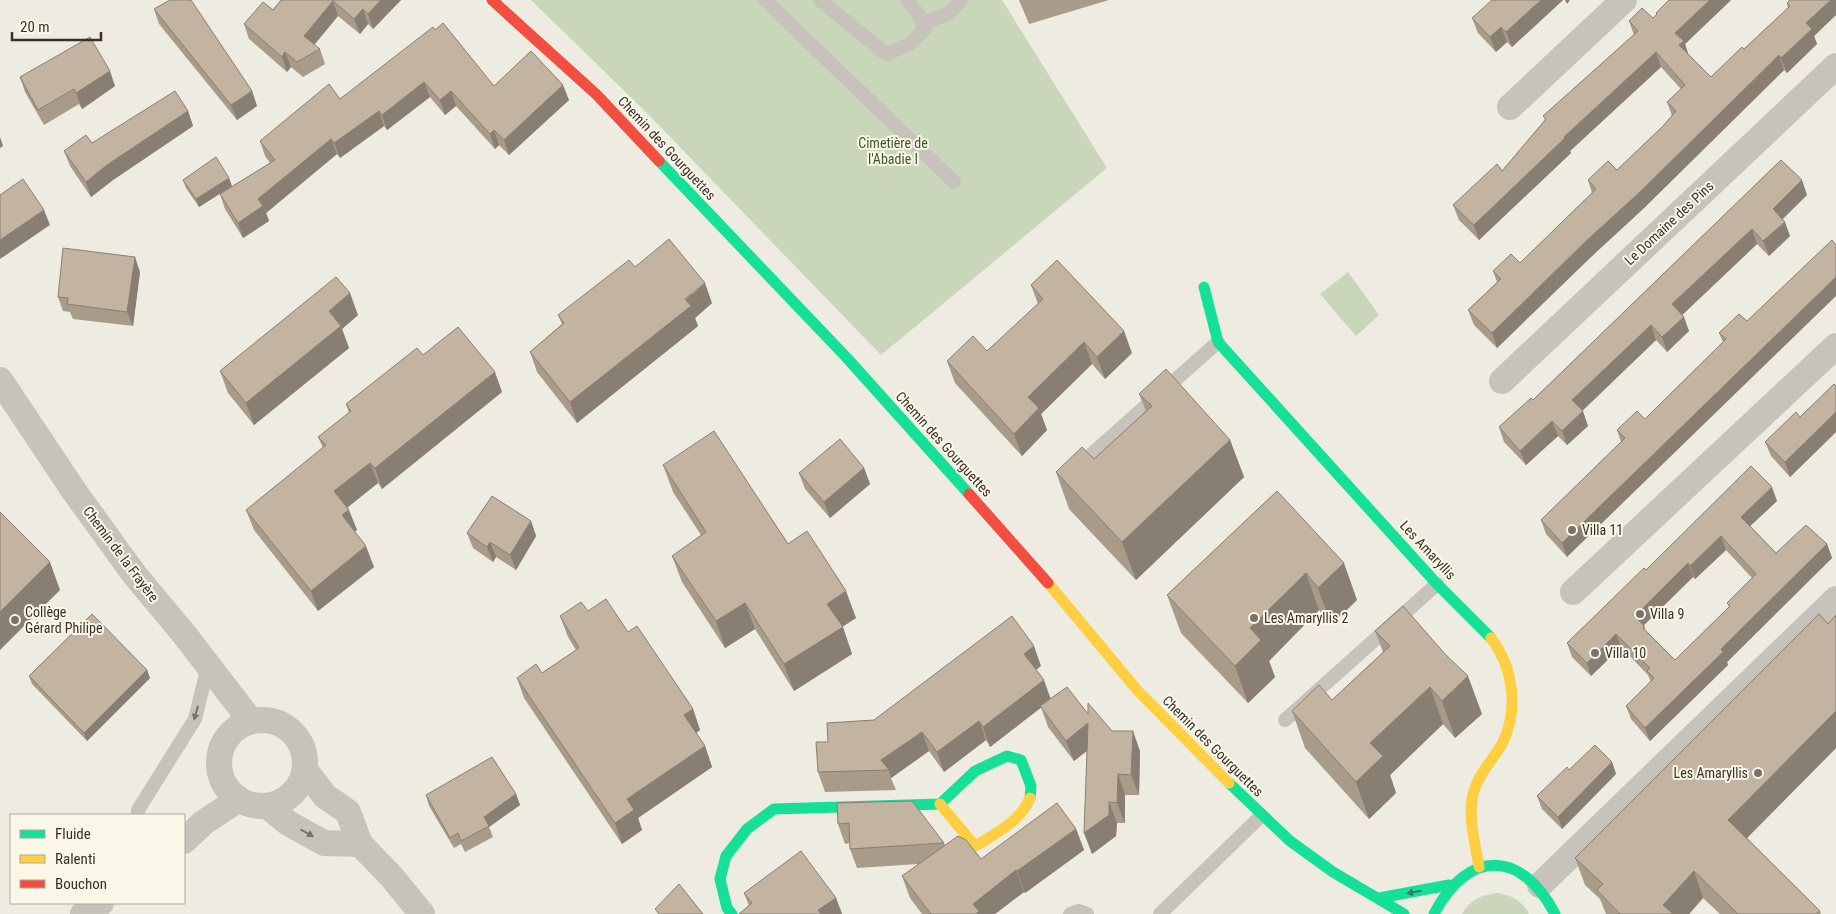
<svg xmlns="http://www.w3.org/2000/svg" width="1836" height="914" font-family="'Roboto Condensed',sans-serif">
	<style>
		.green { fill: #c9d6ba }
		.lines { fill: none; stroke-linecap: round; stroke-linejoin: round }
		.lane { stroke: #c7c3ba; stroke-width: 14 }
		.street { stroke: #c7c3ba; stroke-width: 26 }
		.fast { stroke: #16e098; stroke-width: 11 }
		.slow { stroke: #ffcf43; stroke-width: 11 }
		.jam { stroke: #f24e42; stroke-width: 11 }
		.wall { fill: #a89b8a; fill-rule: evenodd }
		.shaded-wall { fill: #887e71 }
		.building { fill: #c3b4a1; stroke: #887e71; fill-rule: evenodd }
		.oneway { fill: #78736a }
		.oneway2 { fill: #29805a }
		.poi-dot { fill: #787269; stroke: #fbf7e8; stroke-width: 2 }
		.labels { text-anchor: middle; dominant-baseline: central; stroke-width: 4; stroke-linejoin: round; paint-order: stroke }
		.park-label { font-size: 14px; fill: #3a5829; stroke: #fbf7e8 }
		.street-label { font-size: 14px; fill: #383128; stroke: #fbf7e8 }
		.poi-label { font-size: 14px; fill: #383128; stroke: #fbf7e8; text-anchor: start }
	</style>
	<rect width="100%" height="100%" fill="#eeece1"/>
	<g class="green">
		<polygon points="531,0 1002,0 1107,168 881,355 650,116"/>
		<polygon points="1348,272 1379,315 1356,336 1320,294"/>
		<path d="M1497,893C1511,895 1523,901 1529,914H1462C1469,900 1482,895 1497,893Z"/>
	</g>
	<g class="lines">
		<g class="lane">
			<polyline points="765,0 954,182"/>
			<polyline points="820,0 886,54 910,44 925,29 918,14 907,0"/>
			<polyline points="922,24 950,13 961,0"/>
			<polyline points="1076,468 1218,342"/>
			<polyline points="1285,720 1437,584"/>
			<polyline points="138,815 138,810 195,719 208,666"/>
			<polyline points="1070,914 1078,911 1087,914"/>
			<polyline points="1160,914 1261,816"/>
		</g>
		<g class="street">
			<polyline points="1510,107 1624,0"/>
			<polyline points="0,380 74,491 134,574 184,634 251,721"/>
			<polyline points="1502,381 1836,66"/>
			<polyline points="1573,592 1836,346"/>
			<circle cx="262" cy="763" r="43"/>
			<polyline points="305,770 325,796 348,812 360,844 391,876 422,914"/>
			<polyline points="267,806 288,823 324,843 360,844"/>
			<polyline points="184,841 203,823 239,799"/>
			<polyline points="1540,885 1836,599"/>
			<polyline points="83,914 101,903"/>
		</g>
		<g class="fast">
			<polyline points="659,161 847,358 969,494"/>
			<polyline points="1204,287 1218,342 1437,584 1491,638"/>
			<polyline points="1229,783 1290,841 1333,872 1404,914"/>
			<polyline points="1379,898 1449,885"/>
			<polyline points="732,914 727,908 720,879 726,856 747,829 774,809 940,804 975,771 1007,756 1021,760 1031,786 1030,798"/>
			<path d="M1434,914C1468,849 1521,849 1555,914"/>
		</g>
		<g class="slow">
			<polyline points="1048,583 1138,691 1229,783"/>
			<path d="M940,804L975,846C995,834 1021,821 1030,798"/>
			<path d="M1479,867C1475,842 1466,812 1475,788C1480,771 1495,758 1503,742C1519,708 1513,667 1491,638"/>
		</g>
		<g class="jam">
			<polyline points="492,0 597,95 659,161"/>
			<polyline points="969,494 1048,583"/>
		</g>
	</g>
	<g class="wall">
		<polygon points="281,0 401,0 373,29 368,24 360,34 338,16 314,45 320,49 325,64 303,77 291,67 287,72 249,39 244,24 273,10"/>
		<polygon points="1019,0 1109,0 1029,24"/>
		<polygon points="1563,0 1512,47 1507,42 1496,52 1478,33 1472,18"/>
		<polygon points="1669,0 1731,0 1685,44 1688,54 1711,77 1744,49 1788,8 1787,3 1836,0 1836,15 1814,36 1817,44 1787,73 1784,70 1644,208 1592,256 1497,348 1474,325 1468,310 1497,282 1493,271 1520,263 1592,193 1588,180 1617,170 1663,126 1672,116 1667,102 1681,89 1661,67 1570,151 1571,153 1479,240 1459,220 1453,205 1502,171 1545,120 1543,116 1634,35 1629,21 1653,18 1657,15 1656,13"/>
		<polygon points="154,9 252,91 257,106 237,120 159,24"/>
		<polygon points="435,30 494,86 569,100 509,155 499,145 495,149 456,106 445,115 430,97 387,130 384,126 340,158 337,154 266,213 269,221 243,238 225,209 220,194 270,163 265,156 260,141 340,99"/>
		<polygon points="20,77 115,86 82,109 79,104 44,125 25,92"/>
		<polygon points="188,111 193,126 113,180 91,197 70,166 64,151 92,143"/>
		<polygon points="1781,160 1807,195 1783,219 1790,236 1769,256 1757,244 1682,315 1689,331 1667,352 1656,340 1582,411 1588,426 1567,445 1558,436 1526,465 1504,442 1499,427 1533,400"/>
		<polygon points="183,180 232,186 199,207 186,188"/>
		<polygon points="635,267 712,303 695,318 698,326 577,423 537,372 530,352 562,324 558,315"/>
		<polygon points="140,272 133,326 73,319 70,312 63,311 58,297"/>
		<polygon points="1031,285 1132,353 1105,379 1092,364 1041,414 1047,430 1022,456 955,383 947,361 987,351 1038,304"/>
		<polygon points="358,315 342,329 349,348 254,425 228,393 220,371"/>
		<polygon points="1747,321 1567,557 1546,534 1541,520 1621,442 1617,430 1645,419 1723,342 1719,333"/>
		<polygon points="423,355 502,392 382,489 378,483 347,507 357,530 355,531 374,567 318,611 254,530 246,510 323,448 318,437 349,413 346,404"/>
		<polygon points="1836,386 1836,432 1790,477 1771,456 1765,442 1800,417"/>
		<polygon points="1139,394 1230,440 1244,477 1136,580 1069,509 1056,472 1094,459 1146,411"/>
		<polygon points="663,465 788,544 856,618 842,627 852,654 794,691 755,629 725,648 682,582 672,556 701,535 673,492"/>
		<polygon points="864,468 870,484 830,518 805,489 799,473"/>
		<polygon points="1277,491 1357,600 1331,625 1319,610 1269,661 1275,677 1248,703 1181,633 1167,595"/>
		<path d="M1777,501L1750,526L1776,553L1827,544L1832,558L1727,662L1728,665L1650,741L1631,719L1626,706L1651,682L1648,675L1621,647L1591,676L1572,657L1567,643L1646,570ZM1726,550L1752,578L1727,603L1729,607L1675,660L1646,631L1644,625L1693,577L1695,579Z"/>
		<polygon points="531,521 536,536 516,570 496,557 493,562 473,548 467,533"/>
		<polygon points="588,611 628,632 693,709 700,730 696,733 705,746 712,767 638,818 642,830 622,844 524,698 517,678 542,673 576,650 568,637 560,616"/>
		<polygon points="1836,615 1836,748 1747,838 1820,911 1821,914 1720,914 1703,898 1689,914 1606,914 1600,899 1585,885 1575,858 1828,624"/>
		<polygon points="1375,631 1482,714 1455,738 1443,724 1390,775 1396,793 1369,819 1305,748 1292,711 1332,700 1383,652"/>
		<polygon points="1041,666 1036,670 1051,699 1088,714 1140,751 1139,795 1125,795 1125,823 1117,823 1116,836 1092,854 1087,751 1074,761 1048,727 1041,707 990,747 986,740 944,772 929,751 891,778 896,790 825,792 818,772 828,742 874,720"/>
		<polygon points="147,670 150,678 87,741 32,684 29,676"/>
		<polygon points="1612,762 1616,774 1562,829 1542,809 1537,796 1569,770"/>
		<polygon points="516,794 520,805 489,827 493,837 465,852 461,844 454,848 429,806 426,795"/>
		<polygon points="837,803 944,843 945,845 981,859 1076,829 1084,850 1025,893 1024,892 995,914 922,914 910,898 902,876 918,864 857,868 850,849 850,843 845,844 838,824"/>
		<polygon points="744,893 836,898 842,914 739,914 749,906"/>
	</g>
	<g class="shaded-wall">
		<polygon points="381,0 401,0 373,29 368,14"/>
		<polygon points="1541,0 1563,0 1512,47 1506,32"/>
		<polygon points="1565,0 1570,0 1567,4"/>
		<polygon points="1710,0 1731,0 1685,44 1689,56 1679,45 1675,33"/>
		<polygon points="1831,0 1836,0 1836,15 1814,36 1817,44 1787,73 1781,58 1806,23"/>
		<polygon points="333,1 338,16 309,51 304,36"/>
		<polygon points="363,9 368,24 360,34 354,19"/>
		<polygon points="1501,27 1507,42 1496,52 1490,37"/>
		<polygon points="285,52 291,67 287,72 282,57"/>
		<polygon points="1656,52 1661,67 1570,151 1571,153 1479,240 1474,225 1564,137"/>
		<polygon points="1779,55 1784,70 1644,208 1592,256 1497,348 1492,333"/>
		<polygon points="110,71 115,86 82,109 76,93"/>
		<polygon points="424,82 430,97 387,130 382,115"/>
		<polygon points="563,85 569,100 509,155 504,140"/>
		<polygon points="252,91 257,106 237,120 231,105"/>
		<polygon points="451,91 456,106 445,115 440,100"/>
		<polygon points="188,111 193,126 113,180 91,197 86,182 107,165"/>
		<polygon points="379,111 384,126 340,158 334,143"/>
		<polygon points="494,130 499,145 495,149 490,134"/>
		<polygon points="0,137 3,146 0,148"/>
		<polygon points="331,139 337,154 266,213 269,221 243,238 238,223 258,199"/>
		<polygon points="229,178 232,186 199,207 196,199"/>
		<polygon points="1802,180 1807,195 1778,223 1773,209"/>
		<polygon points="44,210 50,225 0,259 0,240"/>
		<polygon points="1785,222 1790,236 1769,256 1763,241"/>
		<polygon points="1752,229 1757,244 1678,319 1672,304"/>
		<polygon points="135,257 140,272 133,326 127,312"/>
		<polygon points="1836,277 1836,296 1567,557 1562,543"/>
		<polygon points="705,283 712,303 695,318 698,326 577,423 570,402"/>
		<polygon points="350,293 358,315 342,329 349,348 254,425 246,403 329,311"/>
		<polygon points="1684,317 1689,331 1667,352 1662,337"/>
		<polygon points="1651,325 1656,340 1578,415 1572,400"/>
		<polygon points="1124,331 1132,353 1105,379 1097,357"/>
		<polygon points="1084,342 1092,364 1041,414 1047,430 1022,456 1014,434 1028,397"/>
		<polygon points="495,372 502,392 382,489 375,468"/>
		<polygon points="1583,411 1588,426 1567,445 1562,431"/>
		<polygon points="1836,412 1836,432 1790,477 1785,462"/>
		<polygon points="1552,421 1558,436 1526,465 1520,451"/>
		<polygon points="1230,440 1244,477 1136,580 1122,542"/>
		<polygon points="370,463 378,483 342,512 334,491"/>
		<polygon points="864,468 870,484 830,518 824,502"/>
		<polygon points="1772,487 1777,501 1746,530 1741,517"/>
		<polygon points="349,510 357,530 349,535 342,515"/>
		<polygon points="531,521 536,536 516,570 510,555"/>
		<polygon points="1721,536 1726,550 1695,579 1690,566"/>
		<polygon points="490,542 496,557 493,562 487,547"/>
		<polygon points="1827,544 1832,558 1727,662 1728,665 1650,741 1645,728 1721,649"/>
		<polygon points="366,546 374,567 318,611 311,591"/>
		<polygon points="50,562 60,590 0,650 0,612"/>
		<polygon points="1344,563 1357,600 1331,625 1318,588"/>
		<polygon points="1688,563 1693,577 1640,629 1635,616"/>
		<polygon points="1306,573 1319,610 1269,661 1275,677 1248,703 1235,666 1250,628"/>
		<polygon points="846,591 856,618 837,630 827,604"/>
		<polygon points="745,603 755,629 725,648 716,621"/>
		<polygon points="843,627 852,654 794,691 784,664"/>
		<polygon points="1616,634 1621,647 1591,676 1587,663"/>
		<polygon points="1034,646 1041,666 1031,673 1024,654"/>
		<polygon points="147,670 150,678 87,741 84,733"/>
		<polygon points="1468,676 1482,714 1455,738 1442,701"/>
		<polygon points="1044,680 1051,700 990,747 983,727"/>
		<polygon points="1430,687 1443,724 1390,775 1396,793 1369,819 1356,782 1370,743"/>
		<polygon points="693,709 700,730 692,736 684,715"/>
		<polygon points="1836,711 1836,748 1738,847 1728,820"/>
		<polygon points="979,721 986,740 944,772 937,752"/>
		<polygon points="1088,723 1095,744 1074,761 1066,741"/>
		<polygon points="1133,731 1140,751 1139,795 1131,775"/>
		<polygon points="922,732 929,751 891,778 889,770 881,760"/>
		<polygon points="705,746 712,767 638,818 642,830 622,844 615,823 627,799"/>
		<polygon points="1612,762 1616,774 1562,829 1558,817"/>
		<polygon points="1118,774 1125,795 1125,823 1117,803"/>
		<polygon points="516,794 520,805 489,827 484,817"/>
		<polygon points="1109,802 1117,823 1116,836 1092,854 1084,833"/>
		<polygon points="1076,829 1084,850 1025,893 1017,871"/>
		<polygon points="1016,870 1024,892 995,914 976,914 973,904"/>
		<polygon points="1694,871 1703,898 1689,914 1667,914 1663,905"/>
		<polygon points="836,898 842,914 820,914 818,910"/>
	</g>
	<g class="building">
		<polygon points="170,0 191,0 252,91 231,105 154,9"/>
		<polygon points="281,0 381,0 368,14 363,9 354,19 333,1 304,36 320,49 297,62 285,52 282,57 244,24 263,2 273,10"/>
		<polygon points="1492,0 1541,0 1506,32 1501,27 1490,37 1472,18"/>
		<polygon points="1669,0 1710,0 1675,33 1684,41 1679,45 1711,77 1742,47 1744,49 1790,6 1787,3 1790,0 1831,0 1806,23 1812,29 1781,58 1779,55 1639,193 1586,241 1492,333 1468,310 1501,279 1493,271 1511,254 1520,263 1596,189 1588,180 1608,161 1617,170 1663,126 1676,111 1667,102 1685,85 1656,52 1564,137 1565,138 1474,225 1453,205 1497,164 1502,171 1546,119 1543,116 1638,31 1629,21 1642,8 1653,18 1657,14 1656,13"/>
		<polygon points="443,23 494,86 531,51 563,85 504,140 494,130 490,134 451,91 440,100 424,82 382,115 379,111 334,143 331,139 258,199 263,206 238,223 220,194 275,160 260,141 329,84 340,99 433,27 435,30"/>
		<polygon points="90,37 110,71 76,93 74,89 38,110 20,77"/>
		<polygon points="175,91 188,111 107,165 86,182 64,151 86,135 92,143"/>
		<polygon points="216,157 229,178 196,199 183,180"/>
		<polygon points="1781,160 1802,180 1773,209 1785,222 1763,241 1752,229 1672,304 1684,317 1662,337 1651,325 1572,400 1583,411 1562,431 1552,421 1520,451 1499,427 1531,398 1533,400"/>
		<polygon points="23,179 44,210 0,240 0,195"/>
		<polygon points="669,239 705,283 685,299 691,306 570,402 530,352 564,323 558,315 629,260 635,267"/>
		<polygon points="1832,240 1836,245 1836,277 1562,543 1541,520 1625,438 1617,430 1637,411 1645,419 1726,339 1719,333 1739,314 1747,321"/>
		<polygon points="63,248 135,257 127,312 67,304 68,298 58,297"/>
		<polygon points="1057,260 1124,331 1097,357 1084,342 1028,397 1039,408 1014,434 947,361 973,336 987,351 1043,299 1031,285"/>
		<polygon points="336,277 350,293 329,311 341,326 246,403 220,371"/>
		<polygon points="458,327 495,372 375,468 370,463 334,491 349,510 342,515 366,546 311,591 246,510 326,445 318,437 351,411 346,404 417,348 423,355"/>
		<polygon points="1166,369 1230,440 1122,542 1056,472 1082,447 1094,459 1152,406 1139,394"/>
		<polygon points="1834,384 1836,386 1836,412 1785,462 1765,442 1796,412 1800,417"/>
		<polygon points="714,431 788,544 807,531 846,591 827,604 843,627 784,664 745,603 716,621 672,556 706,532 663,465"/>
		<polygon points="840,439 864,468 824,502 799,473"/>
		<path d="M1751,466L1772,487L1741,517L1776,553L1806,525L1827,544L1721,649L1723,652L1645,728L1626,706L1654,678L1647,671L1650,668L1616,634L1587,663L1567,643L1644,568L1646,570ZM1721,536L1756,574L1727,603L1730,606L1675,660L1643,628L1644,626L1635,616L1688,563L1690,566Z"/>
		<polygon points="1277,491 1344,563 1318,588 1306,573 1250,628 1261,640 1235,666 1167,595"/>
		<polygon points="492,496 531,521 510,555 490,542 487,547 467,533"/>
		<polygon points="0,512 50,562 0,612"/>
		<polygon points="606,599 628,632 637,626 693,709 684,715 705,746 627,799 634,810 615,823 517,678 536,664 542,673 579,648 560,616 581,602 588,611"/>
		<polygon points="1403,606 1445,654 1468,676 1442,701 1430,687 1370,743 1383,756 1356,782 1292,711 1319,685 1332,700 1390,646 1375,631"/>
		<polygon points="92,614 147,670 84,733 29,676"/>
		<polygon points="1819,614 1828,624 1836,615 1836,711 1728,820 1820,911 1816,914 1738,914 1694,871 1663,905 1673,914 1620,914 1597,890 1603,884 1575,858"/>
		<polygon points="1012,616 1034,646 1024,654 1044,680 983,727 979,721 937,752 922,732 881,760 889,770 818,772 816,742 828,742 827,723 874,720"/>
		<polygon points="1067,687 1088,714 1088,703 1112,731 1133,731 1131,775 1118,774 1117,803 1109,802 1109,815 1084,833 1088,723 1066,741 1040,706"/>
		<polygon points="1595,745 1612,762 1558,817 1537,796 1567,767 1569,770"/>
		<polygon points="492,757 516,794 484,817 489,826 461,841 458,833 450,838 426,795"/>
		<polygon points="912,801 944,843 850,849 849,823 838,824 837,803"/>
		<polygon points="1057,803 1076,829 1017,871 1016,870 973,904 979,911 976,914 931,914 902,876 958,836 966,840 981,859"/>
		<polygon points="801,851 836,898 818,910 821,914 739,914 752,903 744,893"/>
		<polygon points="679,884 703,914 659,914 655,909"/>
	</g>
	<defs><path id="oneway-solid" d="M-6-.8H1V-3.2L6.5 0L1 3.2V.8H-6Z" transform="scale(1.25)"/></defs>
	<g class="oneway">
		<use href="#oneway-solid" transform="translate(196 713) rotate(106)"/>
		<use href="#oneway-solid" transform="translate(307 833) rotate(29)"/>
	</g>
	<use class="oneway2" href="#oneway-solid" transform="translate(1414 892) rotate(170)"/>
	<g class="poi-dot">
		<circle cx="1572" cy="530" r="5"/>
		<circle cx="1640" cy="614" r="5"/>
		<circle cx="1254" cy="618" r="5"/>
		<circle cx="15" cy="620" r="5"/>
		<circle cx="1595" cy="653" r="5"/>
		<circle cx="1758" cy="773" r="5"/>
	</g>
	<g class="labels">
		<g class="park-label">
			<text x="893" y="143">Cimetière de<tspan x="893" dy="16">l'Abadie I</tspan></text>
		</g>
		<g class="street-label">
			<text transform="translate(667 148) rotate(47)">Chemin des Gourguettes</text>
			<text transform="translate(1669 223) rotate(-43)">Le Domaine des Pins</text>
			<text transform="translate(944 444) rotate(48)">Chemin des Gourguettes</text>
			<text transform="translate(1428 550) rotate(47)">Les Amaryllis</text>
			<text transform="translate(121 554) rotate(53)">Chemin de la Frayère</text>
			<text transform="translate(1213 746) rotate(45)">Chemin des Gourguettes</text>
		</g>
		<g class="poi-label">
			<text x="1582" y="530">Villa 11</text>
			<text x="25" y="612">Collège<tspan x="25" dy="16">Gérard Philipe</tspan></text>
			<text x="1650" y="614">Villa 9</text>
			<text x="1264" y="618">Les Amaryllis 2</text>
			<text x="1605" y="653">Villa 10</text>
			<text x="1748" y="773" text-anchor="end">Les Amaryllis</text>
		</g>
	</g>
	<rect x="10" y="814" width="175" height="90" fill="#fbf7e8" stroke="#ada89b"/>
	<rect x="20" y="830" width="25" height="8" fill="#16e098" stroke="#ada89b"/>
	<text x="55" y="839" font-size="15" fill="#383128">Fluide</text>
	<rect x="20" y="855" width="25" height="8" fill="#ffcf43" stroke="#ada89b"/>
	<text x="55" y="864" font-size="15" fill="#383128">Ralenti</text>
	<rect x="20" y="880" width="25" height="8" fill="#f24e42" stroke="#ada89b"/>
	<text x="55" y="889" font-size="15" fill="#383128">Bouchon</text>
	<path d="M12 32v8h89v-8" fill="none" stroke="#383128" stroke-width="2.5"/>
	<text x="20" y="32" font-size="15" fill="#383128" stroke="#fbf7e8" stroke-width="4" paint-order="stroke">20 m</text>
</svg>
